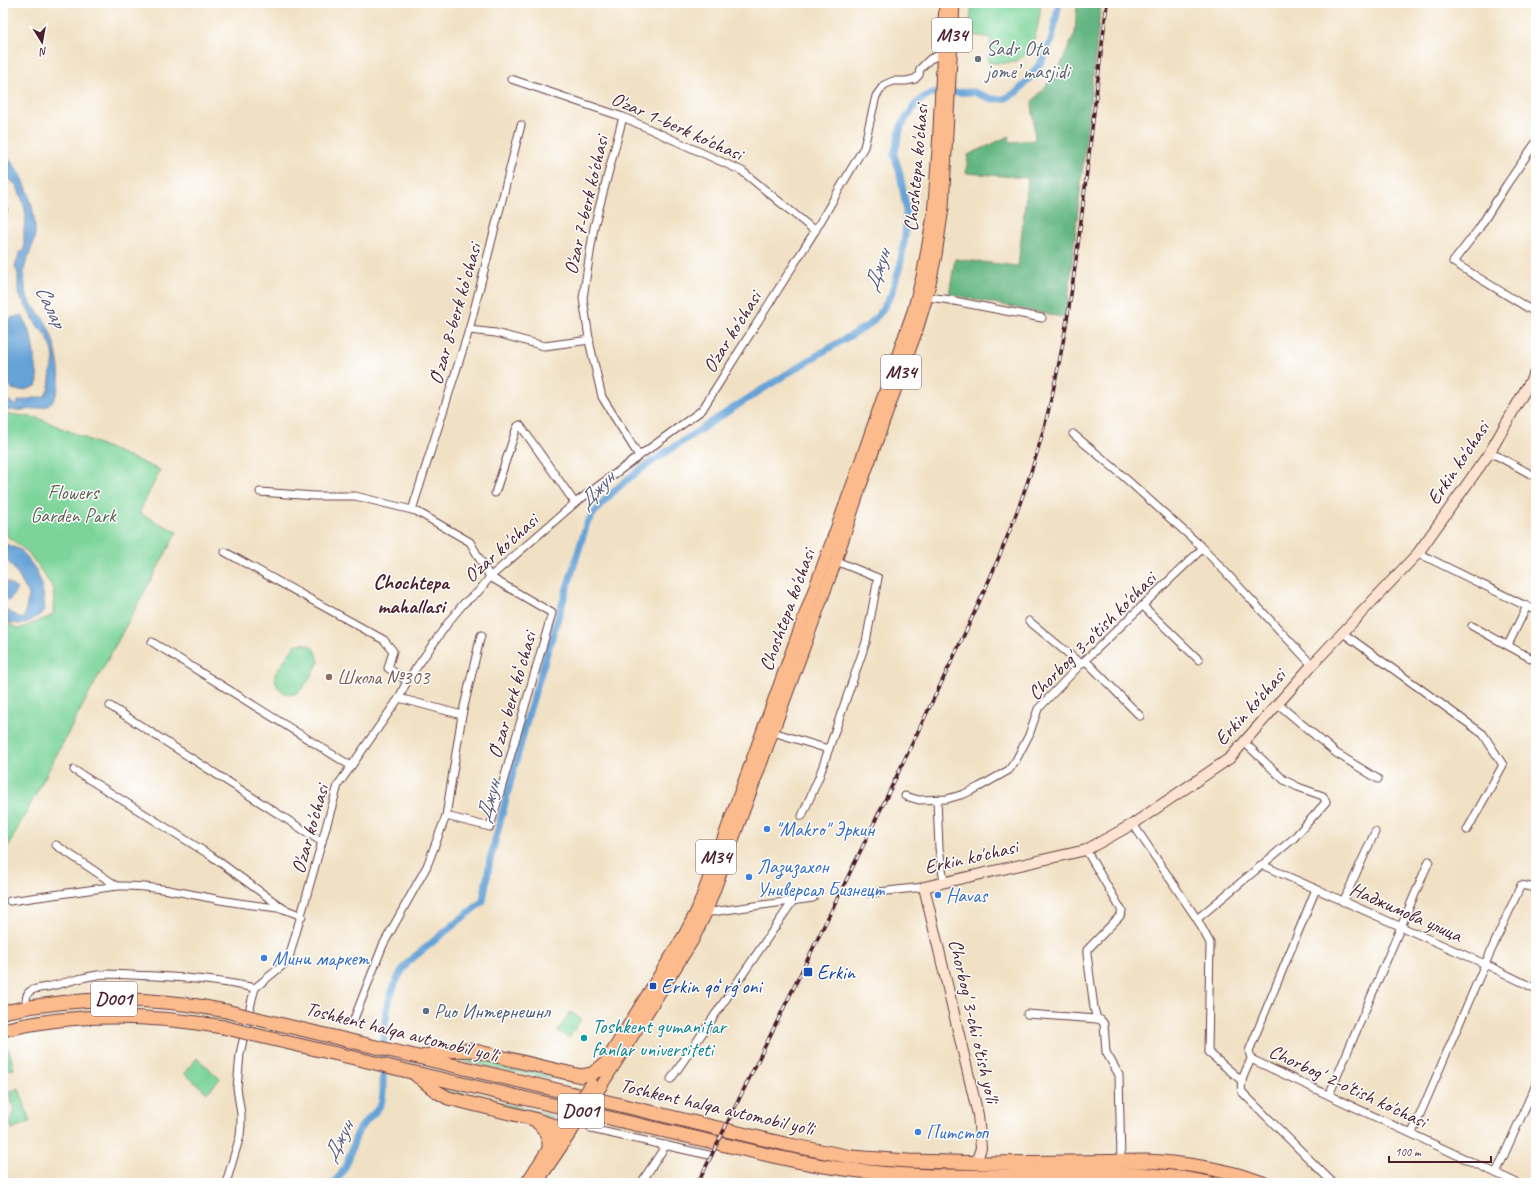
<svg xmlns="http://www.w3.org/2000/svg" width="1539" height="1186" font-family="Caveat,sans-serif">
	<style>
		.green { fill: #7bd49a; stroke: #627a62 }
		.forest { fill: #64b682; stroke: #576a56 }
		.water { fill: #65a2d6; stroke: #586080 }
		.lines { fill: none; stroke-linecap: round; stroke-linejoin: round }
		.canal { stroke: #65a2d6; stroke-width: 7 }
		.street-casing { stroke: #633c42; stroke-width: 9 }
		.secondary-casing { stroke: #633c42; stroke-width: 12 }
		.primary-casing { stroke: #633c42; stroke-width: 13 }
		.highway-casing { stroke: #633c42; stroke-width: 15 }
		.street { stroke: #fff; stroke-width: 7 }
		.secondary { stroke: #fde4d1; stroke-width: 10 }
		.primary { stroke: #fbbb8d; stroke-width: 11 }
		.highway { stroke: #fbbb8d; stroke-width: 13 }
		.rail-casing { stroke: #4a1f2b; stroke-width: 3.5 }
		.rail { stroke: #fff; stroke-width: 2; stroke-dasharray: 6; stroke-linecap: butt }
		.primary-bridge-casing { stroke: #633c42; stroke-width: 13; stroke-linecap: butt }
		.highway-bridge-casing { stroke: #633c42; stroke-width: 15; stroke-linecap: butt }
		.primary-bridge { stroke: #fbbb8d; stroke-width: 11 }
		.highway-bridge { stroke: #fbbb8d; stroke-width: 13 }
		.worship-dot { fill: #6b7280; stroke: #fff; stroke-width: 1.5 }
		.education-dot { fill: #8d6e63; stroke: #fff; stroke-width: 1.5 }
		.shop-dot { fill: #3f7fe0; stroke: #fff; stroke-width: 1.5 }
		.transit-dot { fill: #1a4fb4; stroke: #fff; stroke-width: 1.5 }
		.service-dot { fill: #5c6f8a; stroke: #fff; stroke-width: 1.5 }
		.culture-dot { fill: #0f9aa8; stroke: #fff; stroke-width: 1.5 }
		.labels { text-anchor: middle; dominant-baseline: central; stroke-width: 3; stroke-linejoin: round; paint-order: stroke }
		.shield { fill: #fff; stroke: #80626b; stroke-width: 1 }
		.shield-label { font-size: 19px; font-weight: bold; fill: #4a1f2b }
		.worship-label { font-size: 20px; fill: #5b616d; stroke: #fff; text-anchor: start }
		.street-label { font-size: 20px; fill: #4a1f2b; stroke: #fff }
		.park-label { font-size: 20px; fill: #5b5e52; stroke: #fff }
		.education-label { font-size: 20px; fill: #785e54; stroke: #fff; text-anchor: start }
		.shop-label { font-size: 20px; fill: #366cbe; stroke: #fff; text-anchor: start }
		.transit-label { font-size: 20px; fill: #164399; stroke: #fff; text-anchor: start }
		.service-label { font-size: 20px; fill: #4e5e75; stroke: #fff; text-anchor: start }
		.culture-label { font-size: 20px; fill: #0d838f; stroke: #fff; text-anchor: start }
		.water-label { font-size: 21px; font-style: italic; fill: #565a78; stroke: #fff }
		.neighbourhood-label { font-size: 21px; font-weight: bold; fill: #4a1f2b; stroke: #fff }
	</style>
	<rect width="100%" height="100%" fill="#fff"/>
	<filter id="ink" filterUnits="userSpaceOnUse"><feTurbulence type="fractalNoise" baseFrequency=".025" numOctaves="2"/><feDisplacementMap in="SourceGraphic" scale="8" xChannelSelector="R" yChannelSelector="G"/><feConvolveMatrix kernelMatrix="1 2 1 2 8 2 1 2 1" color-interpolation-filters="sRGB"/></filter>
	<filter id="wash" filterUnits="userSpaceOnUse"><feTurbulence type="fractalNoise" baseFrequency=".012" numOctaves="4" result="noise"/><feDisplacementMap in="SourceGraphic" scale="16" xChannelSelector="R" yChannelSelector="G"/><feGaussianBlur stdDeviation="0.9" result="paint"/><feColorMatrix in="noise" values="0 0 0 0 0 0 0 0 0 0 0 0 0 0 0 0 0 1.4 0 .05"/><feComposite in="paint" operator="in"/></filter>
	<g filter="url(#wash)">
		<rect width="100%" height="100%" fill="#f1e1c4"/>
		<g class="green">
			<path d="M972,3H1041C1038,23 1037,54 1013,62C1005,64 996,63 988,63L991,38L965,34L970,24Z"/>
			<polygon points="3,413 38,418 160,470 139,513 177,532 90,692 3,856 3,621 19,629 53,615 54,589 28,552 3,533"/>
			<path d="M303,643C314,646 317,651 319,662C312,673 299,705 282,691C276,687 275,681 275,674L295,645Z"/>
			<polygon points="570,1012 581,1019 569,1038 558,1031"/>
			<polygon points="3,1047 9,1050 14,1069 3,1070"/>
			<polygon points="459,1056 471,1057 564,1078 574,1082 492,1068 446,1057"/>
			<polygon points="197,1058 220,1079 207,1093 184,1073"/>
			<polygon points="19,1088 30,1122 12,1129 10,1119 15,1113 9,1092"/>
			<polygon points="438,1088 547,1114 556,1119 449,1093"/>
		</g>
		<polygon class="forest" points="1077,3 1101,3 1066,318 949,294 955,259 1018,266 1028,178 966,173 968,155 1009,136 1010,142 1035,140 1032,102 1058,71 1075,33"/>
		<g class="water">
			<path d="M3,151C8,159 17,168 21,175C29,191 36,217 35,234C34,245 28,256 25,266C23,273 25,286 26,293C29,305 37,309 43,318C55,337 69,386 50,404C44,410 13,411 3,410V397L17,406L18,401L45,396L49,388L51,370L54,361L53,351L46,335L39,328L18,293V273L15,267L19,254L24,249V229L26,215L24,205L17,186L3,173Z"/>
			<path d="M22,315L31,335L38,380L36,386C28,389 21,392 12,389L9,384L5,382V327L7,325L8,319Z"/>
			<path d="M3,543L21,550L36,570L42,585L45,611C28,623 23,628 3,620V608L22,619L24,618L29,595C21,581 15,567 3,557Z"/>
			<polygon points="3,579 17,589 9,601 3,597"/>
		</g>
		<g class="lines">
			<path class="canal" d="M333,1183C350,1168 349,1151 358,1132C363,1121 376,1114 381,1104C384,1097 383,1081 383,1073C384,1034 382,995 408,962L483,901L490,860L529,712L587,523C611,485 653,461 689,437C748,398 807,360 869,325L881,312L891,295L900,266L905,237L906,206L899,170L894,155L901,126L916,104L923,98L932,93L974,92L992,99H1004L1017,92L1029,79L1044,57L1052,38L1059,3"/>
		</g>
	</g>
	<g filter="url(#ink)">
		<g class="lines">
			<g class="street-casing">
				<g id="street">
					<polyline points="511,79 623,117 742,171 815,231"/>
					<polyline points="623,117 594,227 583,298 590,345 602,397 639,456"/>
					<polyline points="1536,142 1507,184 1478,230 1453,262 1536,313"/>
					<polyline points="3,196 3,211"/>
					<polyline points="927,297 944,299 1042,318"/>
					<polyline points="469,330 496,333 544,346 590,340"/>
					<polyline points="1073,434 1114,468 1203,548 1312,665"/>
					<polyline points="1490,452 1536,477"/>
					<polyline points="260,492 314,496 355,496 416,511 470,542 490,577 552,613 490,827 446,816"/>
					<polyline points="495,493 516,430 518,426 520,425 575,503"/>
					<polyline points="412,510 469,330 521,125"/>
					<polyline points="225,552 384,640 393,651 388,668 407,681"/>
					<polyline points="1418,553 1536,611"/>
					<polyline points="1143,606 1199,660"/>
					<polyline points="1029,621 1081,664 1086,661 1140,716"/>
					<polyline points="1472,626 1536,661"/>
					<polyline points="1343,633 1483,734 1503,765 1467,830"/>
					<polyline points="152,642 351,766"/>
					<polyline points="1508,645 1527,606"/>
					<polyline points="399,698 462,715"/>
					<polyline points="1278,704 1336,753 1378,779"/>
					<polyline points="110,706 322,842"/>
					<polyline points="773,732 828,749"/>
					<polyline points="74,770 210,855 284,909 302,916"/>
					<polyline points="905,796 919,800 947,799 964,794 979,787 1009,770 1016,760 1029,735 1038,709 1081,664 1203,548"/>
					<polyline points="937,800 939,848 944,882"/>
					<polyline points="802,816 819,777 866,642 878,578 836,561"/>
					<polyline points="1133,824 1197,919 1210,943 1208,1052 1242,1081"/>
					<polyline points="56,845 117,886"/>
					<polyline points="1086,850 1122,911 1120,916 1087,950 1087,954 1094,1008 1097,1019 1101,1020 1104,1024 1106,1052 1119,1075 1121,1161"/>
					<polyline points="1262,865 1485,964 1536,989"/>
					<path d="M1316,889L1249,1051L1251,1059C1247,1069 1239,1081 1242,1092L1333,1183"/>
					<polyline points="869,893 924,887"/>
					<path d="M10,901L117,886C152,885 185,893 220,900C241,904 263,906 284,909"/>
					<polyline points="1343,902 1375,832"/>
					<polyline points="704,913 813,898"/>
					<polyline points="1197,919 1293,839 1326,802 1323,796 1298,787 1284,780 1244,742"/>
					<path d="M26,1007C26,1002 25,996 29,992C33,988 42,988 47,987C67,983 86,975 106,974C156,976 206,977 255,988"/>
					<polyline points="1027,1014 1097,1019"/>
					<polyline points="354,1019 383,945 427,866 446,816 462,715 481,635"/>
					<polyline points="1251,1059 1517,1183"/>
					<polyline points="671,1079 793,901"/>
					<polyline points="1329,1095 1429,861"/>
					<polyline points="591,1129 709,1155"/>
					<polyline points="1412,1133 1485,964 1521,885 1536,888"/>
					<polyline points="1121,1173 1121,1183"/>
					<polyline points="1496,1173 1536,1084"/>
					<polyline points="226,1183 240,1136 241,1125 241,1114 237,1088 240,1054 252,999 255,988 288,961 338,785 399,698 407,681 450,620 464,603 478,592 490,577 575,503 702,410 815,231 864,147 876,96 884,85 893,81 906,81 915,79 919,75 920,69 930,59 942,54"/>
					<polyline points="641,1183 666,1145"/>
				</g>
			</g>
			<g class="secondary-casing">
				<polyline id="secondary" points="976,1163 981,1148 978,1115 924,887 1086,850 1133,824 1230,758 1312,665 1418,553 1490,452 1536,371"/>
			</g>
			<g class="primary-casing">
				<g id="primary">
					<polyline points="600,1071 684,935 697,910 854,480 913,311 922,277 933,216 938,150 945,3"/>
					<polyline points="600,1088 693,940 706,913 836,561 861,485 917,330 927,297 936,255 943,208 954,3"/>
					<polyline points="526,1183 565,1123"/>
					<polyline points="537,1183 574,1128"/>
				</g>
			</g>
			<g class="highway-casing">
				<g id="highway">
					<path d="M3,1012C77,996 152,996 226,1011"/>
					<path d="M258,1019L785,1144L851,1157L908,1161L991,1163L1146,1161C1186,1163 1225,1169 1263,1183"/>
					<path d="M3,1030C75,1012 150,1014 223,1027"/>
					<path d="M255,1035L363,1060L415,1073L777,1157C804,1163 832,1168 860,1171C903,1176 947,1177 990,1176C1064,1175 1137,1168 1210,1183"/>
					<polyline points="422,1057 444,1051 471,1050 581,1076 592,1074 605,1064"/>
					<path d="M416,1075L436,1091L448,1098L534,1119C543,1126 550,1135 549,1147"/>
					<polyline points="536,1120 571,1131"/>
				</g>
			</g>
			<use href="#street" class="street"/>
			<use href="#secondary" class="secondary"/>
			<use href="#primary" class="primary"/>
			<use href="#highway" class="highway"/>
			<g class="rail-casing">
				<path id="rail" d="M698,1183C769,1037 842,891 912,744C956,651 1004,559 1035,459C1063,368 1075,274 1086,179C1093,121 1100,62 1107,3"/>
			</g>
			<use href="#rail" class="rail"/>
			<g class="primary-bridge-casing">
				<g id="primary-bridge">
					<polyline points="565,1123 591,1084"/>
					<polyline points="574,1128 600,1088"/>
				</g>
			</g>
			<g class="highway-bridge-casing">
				<g id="highway-bridge">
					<polyline points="226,1011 258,1019"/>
					<polyline points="223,1027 255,1035"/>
				</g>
			</g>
			<use href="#primary-bridge" class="primary-bridge"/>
			<use href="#highway-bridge" class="highway-bridge"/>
		</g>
	</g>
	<circle class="worship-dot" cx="978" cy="59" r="4"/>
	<circle class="education-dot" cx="329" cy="677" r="4"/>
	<g class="shop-dot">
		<circle cx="767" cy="829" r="4"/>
		<circle cx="749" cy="877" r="4"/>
		<circle cx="938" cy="895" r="4"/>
		<circle cx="264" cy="958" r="4"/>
		<circle cx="918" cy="1132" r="4"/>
	</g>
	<g class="transit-dot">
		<rect x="803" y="967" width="10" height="10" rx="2"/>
		<rect x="649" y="982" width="8" height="8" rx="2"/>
	</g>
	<circle class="service-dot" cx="426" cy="1011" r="4"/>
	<circle class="culture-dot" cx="584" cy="1038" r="4"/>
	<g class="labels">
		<g class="shield">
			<rect x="932" y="18" width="40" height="34" rx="3"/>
			<rect x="881" y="355" width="40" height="34" rx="3"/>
			<rect x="696" y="840" width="40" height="34" rx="3"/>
			<rect x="91" y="982" width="46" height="34" rx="3"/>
			<rect x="558" y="1094" width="46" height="34" rx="3"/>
		</g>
		<g class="shield-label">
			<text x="952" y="35">M34</text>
			<text x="901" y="372">M34</text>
			<text x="716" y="857">M34</text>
			<text x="114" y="999">D001</text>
			<text x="581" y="1111">D001</text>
		</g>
		<g class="worship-label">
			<text x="986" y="48">Sadr Ota<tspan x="986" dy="23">jome’ masjidi</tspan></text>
		</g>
		<g class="street-label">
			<text transform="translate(677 126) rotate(24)">O'zar 1-berk ko'chasi</text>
			<text transform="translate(916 168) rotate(-85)">Choshtepa ko'chasi</text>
			<text transform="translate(586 205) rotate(-77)">O'zar 7-berk ko'chasi</text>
			<text transform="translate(455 314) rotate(-74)">Oʻzar 8-berk koʻchasi</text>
			<text transform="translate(732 332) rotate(-58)">O'zar ko'chasi</text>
			<text transform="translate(1458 463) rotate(-56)">Erkin ko'chasi</text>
			<text transform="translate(501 548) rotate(-42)">O'zar ko'chasi</text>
			<text transform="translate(787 610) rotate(-70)">Choshtepa ko'chasi</text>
			<text transform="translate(1092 636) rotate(-45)">Chorbog' 3-o'tish ko'chasi</text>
			<text transform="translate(512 695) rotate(-74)">Oʻzar berk koʻchasi</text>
			<text transform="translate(1250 707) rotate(-48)">Erkin ko'chasi</text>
			<text transform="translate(310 829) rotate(-74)">O'zar ko'chasi</text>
			<text transform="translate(971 857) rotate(-13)">Erkin ko'chasi</text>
			<text transform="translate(1406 912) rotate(24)">Наджимова улица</text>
			<text transform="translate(974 1021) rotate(77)">Chorbog' 3-chi o'tish yo'li</text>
			<text transform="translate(402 1032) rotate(14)">Toshkent halqa avtomobil yo'li</text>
			<text transform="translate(1348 1086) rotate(25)">Chorbog' 2-o'tish ko'chasi</text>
			<text transform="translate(717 1107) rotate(13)">Toshkent halqa avtomobil yo'li</text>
		</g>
		<g class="park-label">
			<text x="73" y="492">Flowers<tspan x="73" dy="23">Garden Park</tspan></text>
		</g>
		<g class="education-label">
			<text x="337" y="677">Школа №303</text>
		</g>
		<g class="shop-label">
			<text x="775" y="829">"Makro" Эркин</text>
			<text x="757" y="866">Лазизахон<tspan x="757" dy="23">Универсал Бизнецт</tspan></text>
			<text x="946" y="895">Havas</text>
			<text x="272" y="958">Мини маркет</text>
			<text x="926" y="1132">Питстоп</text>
		</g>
		<g class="transit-label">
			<text x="817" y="972">Erkin</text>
			<text x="661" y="986">Erkin qoʻrgʻoni</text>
		</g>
		<g class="service-label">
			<text x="434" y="1011">Рио Интернешнл</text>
		</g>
		<g class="culture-label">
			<text x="592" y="1026">Toshkent gumanitar<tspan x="592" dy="23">fanlar universiteti</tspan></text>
		</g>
		<g class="water-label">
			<text transform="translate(877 270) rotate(-71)">Джун</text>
			<text transform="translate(51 306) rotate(64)">Салар</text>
			<text transform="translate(596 490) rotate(-47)">Джун</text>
			<text transform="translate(488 801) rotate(-75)">Джун</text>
			<text transform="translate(338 1141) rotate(-63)">Джун</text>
		</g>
		<g class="neighbourhood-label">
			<text x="411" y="582">Chochtepa<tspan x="411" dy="24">mahallasi</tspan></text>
		</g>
	</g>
	<rect width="1539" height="1186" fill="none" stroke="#fff" stroke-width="16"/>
	<g transform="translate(42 42) rotate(169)" stroke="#ffffff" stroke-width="3" paint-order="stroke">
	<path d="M0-3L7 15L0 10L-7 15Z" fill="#4a1f2b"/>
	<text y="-6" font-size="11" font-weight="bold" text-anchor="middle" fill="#4a1f2b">N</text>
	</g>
	<path d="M1389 1156v6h102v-6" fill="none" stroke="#4a1f2b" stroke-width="2"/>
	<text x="1395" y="1156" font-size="12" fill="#4a1f2b" stroke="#ffffff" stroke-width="3" paint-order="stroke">100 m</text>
</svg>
